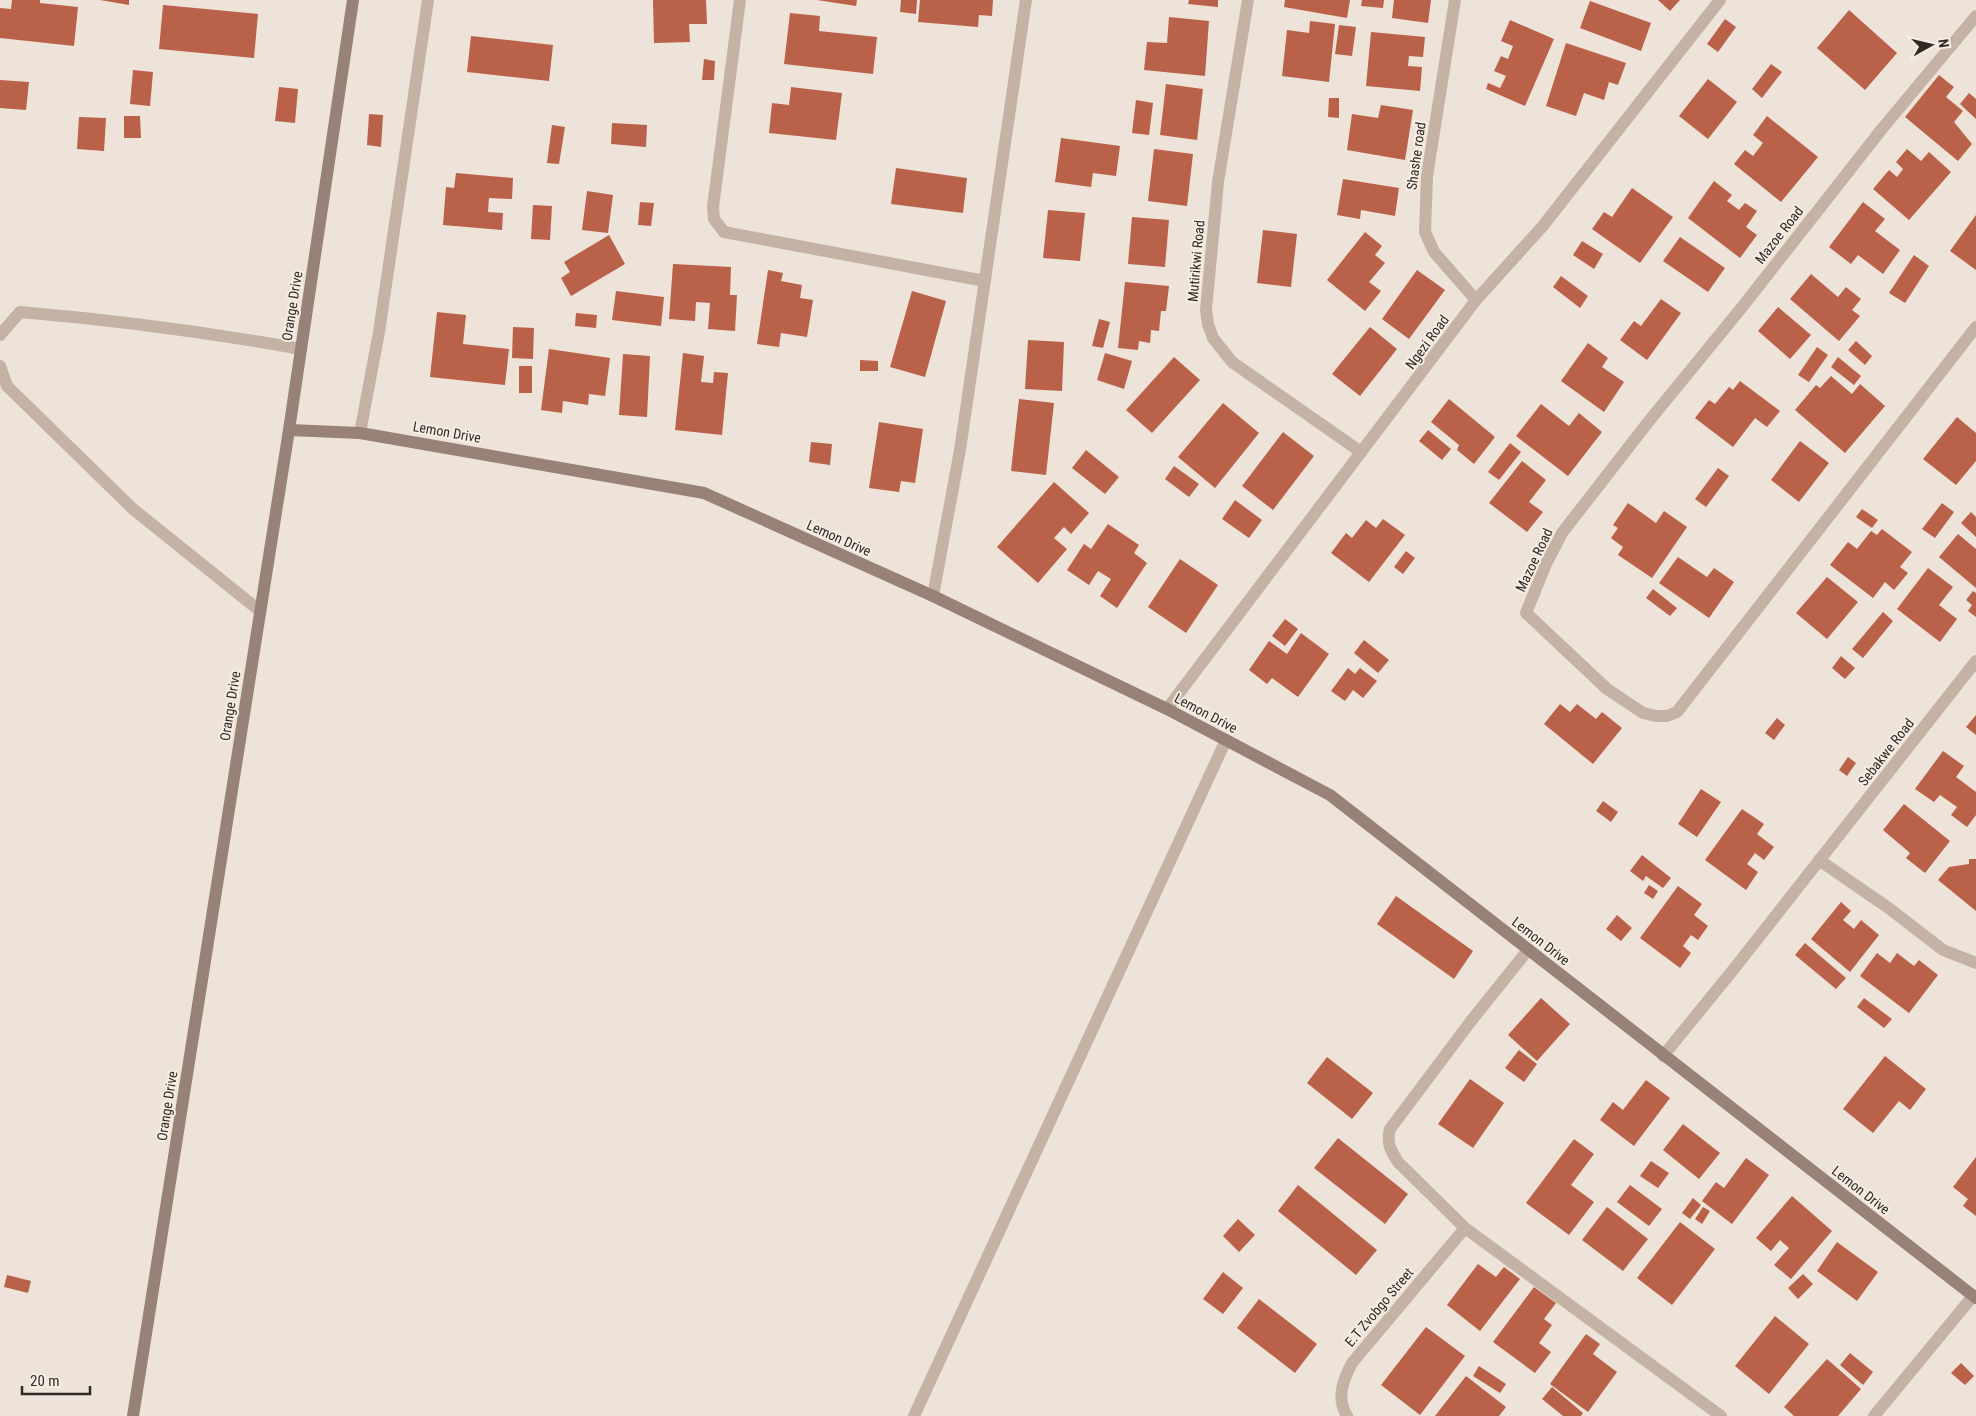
<svg xmlns="http://www.w3.org/2000/svg" width="1976" height="1416" font-family="'Roboto Condensed',sans-serif">
	<style>
		.building { fill: #ba614a }
		.lines { fill: none; stroke-linecap: round; stroke-linejoin: round }
		.lane { stroke: #c4b3a5; stroke-width: 12 }
		.street { stroke: #c4b3a5; stroke-width: 12 }
		.secondary { stroke: #988277; stroke-width: 12 }
		.labels { text-anchor: middle; dominant-baseline: central; stroke-width: 4; stroke-linejoin: round; paint-order: stroke }
		.street-label { font-size: 14px; fill: #312926; stroke: #f6ede3 }
	</style>
	<rect width="100%" height="100%" fill="#eee3d8"/>
	<g class="building">
		<polygon points="12,0 40,0 40,3 78,7 74,46 0,38 0,8 11,9"/>
		<polygon points="100,0 129,0 129,5"/>
		<polygon points="653,0 706,0 707,24 689,24 690,42 654,43"/>
		<polygon points="817,0 857,0 856,6"/>
		<polygon points="901,0 917,0 916,14 900,12"/>
		<polygon points="920,0 993,0 992,16 979,15 978,27 918,22"/>
		<polygon points="1189,0 1218,0 1218,7 1188,4"/>
		<polygon points="1285,0 1350,0 1347,18 1284,7"/>
		<polygon points="1362,0 1384,0 1383,8 1361,6"/>
		<polygon points="1394,0 1431,0 1428,23 1392,18"/>
		<polygon points="1658,0 1680,0 1670,11"/>
		<polygon points="1590,1 1651,23 1641,51 1580,28"/>
		<polygon points="163,5 258,14 254,58 159,49"/>
		<polygon points="1849,10 1897,53 1865,90 1817,48"/>
		<polygon points="790,13 820,16 819,31 877,37 873,74 784,64"/>
		<polygon points="1169,17 1209,21 1205,76 1144,70 1147,42 1167,43"/>
		<polygon points="1725,19 1736,27 1718,52 1707,44"/>
		<polygon points="1510,20 1554,39 1525,106 1486,89 1488,83 1500,88 1506,76 1494,71 1501,56 1508,59 1513,46 1501,41"/>
		<polygon points="1310,21 1335,24 1329,82 1282,76 1287,30 1309,33"/>
		<polygon points="1339,25 1356,27 1352,56 1335,54"/>
		<polygon points="1371,32 1425,37 1423,57 1409,56 1408,66 1422,67 1420,91 1366,86"/>
		<polygon points="471,36 553,45 549,81 467,72"/>
		<polygon points="1566,43 1626,63 1618,85 1609,82 1604,100 1584,93 1576,116 1546,106"/>
		<polygon points="704,59 715,61 714,80 702,80"/>
		<polygon points="1771,64 1782,72 1762,98 1752,89"/>
		<polygon points="133,70 153,72 150,106 130,104"/>
		<polygon points="1939,75 1954,87 1946,97 1963,111 1954,122 1972,144 1958,161 1905,117"/>
		<polygon points="1708,79 1737,102 1708,139 1679,116"/>
		<polygon points="0,80 29,82 26,110 0,108"/>
		<polygon points="1166,84 1203,89 1197,140 1160,135"/>
		<polygon points="279,87 298,89 295,123 275,121"/>
		<polygon points="791,87 842,93 836,140 769,133 772,103 789,105"/>
		<polygon points="1969,93 1976,99 1976,119 1960,104"/>
		<polygon points="1329,98 1339,98 1339,118 1328,117"/>
		<polygon points="1136,100 1153,103 1149,135 1132,133"/>
		<polygon points="1381,105 1413,110 1405,160 1347,150 1352,114 1378,118"/>
		<polygon points="369,114 383,115 381,147 367,145"/>
		<polygon points="124,116 140,116 141,138 124,138"/>
		<polygon points="1767,116 1818,157 1781,202 1734,164 1745,150 1753,156 1763,143 1753,135"/>
		<polygon points="79,117 106,118 104,151 77,149"/>
		<polygon points="612,123 647,125 646,147 611,144"/>
		<polygon points="552,125 565,127 559,164 547,163"/>
		<polygon points="1061,138 1120,146 1116,176 1093,173 1091,187 1055,182"/>
		<polygon points="1154,149 1193,154 1187,206 1148,201"/>
		<polygon points="1907,149 1921,161 1929,152 1951,172 1909,220 1873,189 1889,170 1897,177 1903,169 1896,162"/>
		<polygon points="896,168 967,178 963,213 891,204"/>
		<polygon points="456,173 513,178 512,199 489,198 488,212 503,213 502,230 443,225 446,187 454,188"/>
		<polygon points="1343,179 1399,188 1395,216 1361,210 1360,219 1337,215"/>
		<polygon points="1714,181 1732,195 1727,201 1739,210 1745,203 1757,211 1746,227 1757,235 1740,258 1688,218"/>
		<polygon points="1632,188 1673,217 1640,263 1592,229 1604,212 1612,217"/>
		<polygon points="587,191 613,195 608,233 582,230"/>
		<polygon points="640,202 654,203 651,226 638,225"/>
		<polygon points="1863,202 1885,219 1875,231 1900,250 1883,274 1858,255 1851,264 1829,247"/>
		<polygon points="533,205 552,206 550,240 531,239"/>
		<polygon points="1048,210 1085,213 1080,261 1043,258"/>
		<polygon points="1976,215 1976,270 1950,251"/>
		<polygon points="1132,217 1169,220 1165,267 1128,264"/>
		<polygon points="1263,230 1297,234 1291,287 1257,283"/>
		<polygon points="1365,232 1382,246 1375,255 1385,263 1369,282 1381,291 1365,311 1327,280"/>
		<polygon points="609,235 625,264 571,296 561,278 570,272 564,262"/>
		<polygon points="1680,237 1725,268 1708,292 1663,261"/>
		<polygon points="1582,241 1603,254 1594,269 1573,255"/>
		<polygon points="1914,255 1929,266 1905,303 1889,293"/>
		<polygon points="673,264 731,267 730,295 737,295 735,331 708,329 710,303 696,302 695,321 669,319"/>
		<polygon points="768,270 783,273 781,281 802,285 800,298 813,300 807,337 781,333 779,347 757,344"/>
		<polygon points="1417,270 1445,290 1409,339 1382,319"/>
		<polygon points="1811,274 1838,297 1846,287 1861,299 1852,310 1860,316 1839,341 1790,299"/>
		<polygon points="1561,276 1588,296 1580,308 1553,287"/>
		<polygon points="1125,282 1169,286 1166,311 1161,311 1159,331 1151,330 1150,343 1139,341 1138,350 1118,348"/>
		<polygon points="616,291 664,297 661,326 612,320"/>
		<polygon points="912,291 946,301 925,377 890,367"/>
		<polygon points="1661,299 1681,313 1647,360 1620,340 1634,321 1641,326"/>
		<polygon points="1778,307 1811,335 1790,359 1758,331"/>
		<polygon points="437,312 466,315 463,344 509,349 505,385 430,377"/>
		<polygon points="576,313 597,315 596,328 575,326"/>
		<polygon points="1099,319 1110,322 1103,348 1092,346"/>
		<polygon points="513,327 534,328 533,359 512,358"/>
		<polygon points="1370,327 1397,349 1360,396 1332,374"/>
		<polygon points="1028,340 1064,342 1062,391 1025,389"/>
		<polygon points="1856,341 1872,356 1865,365 1848,350"/>
		<polygon points="1588,343 1608,358 1602,367 1624,382 1604,412 1561,381"/>
		<polygon points="1817,347 1828,355 1809,382 1798,375"/>
		<polygon points="549,349 610,358 605,396 589,394 588,405 563,401 562,413 541,410"/>
		<polygon points="683,353 704,356 701,382 713,383 714,372 728,373 722,435 675,430"/>
		<polygon points="1105,353 1132,361 1124,389 1097,380"/>
		<polygon points="623,354 650,356 647,417 619,415"/>
		<polygon points="1174,357 1200,380 1152,433 1126,410"/>
		<polygon points="1838,357 1861,376 1854,385 1831,367"/>
		<polygon points="860,360 878,361 878,371 860,371"/>
		<rect x="519" y="366" width="13" height="27"/>
		<polygon points="1831,376 1852,394 1860,384 1885,406 1845,453 1795,410 1816,385 1820,388"/>
		<polygon points="1740,381 1780,411 1767,427 1755,418 1733,447 1695,418 1709,400 1715,404 1729,387 1733,390"/>
		<polygon points="1019,399 1054,403 1046,475 1011,471"/>
		<polygon points="1449,399 1495,437 1474,464 1457,450 1459,445 1431,422"/>
		<polygon points="1223,403 1259,433 1215,488 1178,457"/>
		<polygon points="1541,404 1569,426 1579,413 1602,432 1568,476 1516,436"/>
		<polygon points="1957,417 1976,433 1976,461 1956,485 1923,459"/>
		<polygon points="879,422 923,429 915,483 901,481 899,492 869,488"/>
		<polygon points="1428,430 1451,449 1442,460 1419,441"/>
		<polygon points="1283,432 1314,456 1273,510 1242,486"/>
		<polygon points="1800,441 1829,463 1799,502 1771,480"/>
		<polygon points="811,442 832,444 830,465 809,462"/>
		<polygon points="1510,443 1521,452 1499,480 1488,472"/>
		<polygon points="1086,450 1119,477 1105,494 1072,468"/>
		<polygon points="1522,461 1546,480 1529,502 1543,512 1527,532 1489,503"/>
		<polygon points="1174,466 1199,484 1189,497 1165,479"/>
		<polygon points="1718,468 1729,476 1706,507 1695,499"/>
		<polygon points="1054,482 1089,513 1071,534 1064,527 1054,538 1067,549 1038,583 997,547"/>
		<polygon points="1235,500 1262,520 1249,538 1222,519"/>
		<polygon points="1628,503 1656,523 1664,511 1687,527 1652,578 1618,555 1623,547 1611,538 1618,528 1613,525"/>
		<polygon points="1942,503 1954,512 1935,538 1922,529"/>
		<polygon points="1862,509 1878,520 1872,528 1856,517"/>
		<polygon points="1971,512 1976,517 1976,537 1961,523"/>
		<polygon points="1383,519 1405,535 1369,582 1331,553 1346,533 1352,538 1366,520 1376,528"/>
		<polygon points="1108,524 1139,545 1134,553 1147,563 1117,608 1100,596 1111,579 1098,571 1089,585 1067,570 1084,544 1091,549"/>
		<polygon points="1882,529 1912,552 1900,567 1908,573 1894,590 1885,582 1873,598 1830,565 1848,542 1857,549 1871,531 1877,535"/>
		<polygon points="1958,534 1976,549 1976,588 1939,557"/>
		<polygon points="1406,551 1415,558 1403,574 1394,567"/>
		<polygon points="1678,557 1707,577 1714,568 1734,582 1709,618 1659,583"/>
		<polygon points="1180,559 1218,585 1186,633 1148,607"/>
		<polygon points="1928,568 1953,587 1939,605 1957,619 1940,642 1897,609"/>
		<polygon points="1827,577 1858,602 1827,639 1796,613"/>
		<polygon points="1653,589 1677,608 1670,616 1646,598"/>
		<polygon points="1973,591 1976,593 1976,617 1968,611 1972,605 1966,600"/>
		<polygon points="1883,612 1893,621 1863,658 1852,649"/>
		<polygon points="1285,619 1298,629 1285,646 1272,636"/>
		<polygon points="1301,633 1329,654 1298,697 1272,678 1267,684 1249,670 1269,641 1287,654"/>
		<polygon points="1364,640 1389,660 1378,673 1354,653"/>
		<polygon points="1841,656 1855,668 1845,679 1832,668"/>
		<polygon points="1348,668 1355,674 1360,668 1377,681 1363,698 1353,690 1345,701 1331,691"/>
		<polygon points="1560,704 1570,712 1577,704 1596,719 1602,712 1622,728 1593,764 1544,724"/>
		<polygon points="1976,715 1976,735 1966,727"/>
		<polygon points="1777,718 1785,725 1774,740 1765,733"/>
		<polygon points="1943,751 1964,766 1956,777 1976,792 1976,815 1967,827 1951,815 1957,807 1940,795 1934,802 1915,789"/>
		<polygon points="1848,757 1856,763 1847,776 1839,770"/>
		<polygon points="1701,789 1721,802 1697,837 1678,824"/>
		<polygon points="1603,801 1618,812 1611,822 1596,811"/>
		<polygon points="1904,804 1950,841 1925,873 1906,858 1910,853 1883,830"/>
		<polygon points="1742,809 1764,824 1757,834 1774,847 1764,860 1755,853 1747,864 1758,872 1746,890 1705,860"/>
		<polygon points="1642,855 1671,878 1663,888 1646,876 1643,881 1630,871"/>
		<polygon points="1969,859 1976,859 1976,911 1938,880 1949,867 1969,864"/>
		<polygon points="1649,885 1658,891 1653,899 1644,893"/>
		<polygon points="1678,886 1702,904 1694,915 1708,926 1698,940 1691,935 1683,946 1691,953 1680,968 1640,938"/>
		<polygon points="1396,896 1473,951 1454,979 1377,924"/>
		<polygon points="1841,902 1851,911 1843,920 1854,929 1861,920 1879,935 1850,972 1811,939"/>
		<polygon points="1617,915 1632,928 1621,941 1606,929"/>
		<polygon points="1805,943 1846,978 1836,989 1795,955"/>
		<polygon points="1877,953 1890,963 1897,953 1914,966 1919,960 1938,975 1909,1013 1860,976"/>
		<polygon points="1541,998 1570,1024 1537,1061 1508,1035"/>
		<polygon points="1864,998 1892,1019 1884,1028 1857,1007"/>
		<polygon points="1519,1050 1537,1064 1524,1082 1505,1068"/>
		<polygon points="1885,1056 1926,1089 1910,1110 1899,1101 1873,1133 1843,1109"/>
		<polygon points="1327,1057 1373,1093 1352,1119 1307,1083"/>
		<polygon points="1470,1079 1504,1103 1473,1148 1438,1124"/>
		<polygon points="1646,1080 1670,1098 1634,1146 1600,1120 1613,1102 1623,1110"/>
		<polygon points="1683,1124 1720,1153 1699,1179 1663,1150"/>
		<polygon points="1338,1138 1408,1194 1385,1224 1314,1168"/>
		<polygon points="1574,1139 1594,1154 1571,1185 1594,1202 1569,1235 1526,1203"/>
		<polygon points="1976,1157 1976,1216 1963,1206 1968,1199 1953,1187"/>
		<polygon points="1746,1158 1769,1175 1732,1224 1702,1201 1716,1182 1724,1188"/>
		<polygon points="1651,1161 1669,1173 1658,1188 1640,1176"/>
		<polygon points="1298,1185 1377,1250 1356,1275 1278,1211"/>
		<polygon points="1630,1185 1662,1209 1649,1226 1617,1202"/>
		<polygon points="1792,1196 1832,1231 1791,1279 1774,1265 1789,1248 1780,1240 1771,1251 1756,1238"/>
		<polygon points="1693,1198 1701,1205 1690,1219 1682,1213"/>
		<polygon points="1607,1207 1648,1239 1623,1271 1582,1240"/>
		<polygon points="1703,1207 1710,1211 1702,1224 1695,1219"/>
		<polygon points="1238,1219 1255,1235 1239,1252 1223,1236"/>
		<polygon points="1680,1222 1715,1249 1672,1305 1637,1278"/>
		<polygon points="1837,1242 1878,1272 1857,1301 1817,1271"/>
		<polygon points="1478,1264 1496,1277 1504,1267 1520,1279 1480,1331 1447,1305"/>
		<polygon points="1223,1272 1243,1288 1223,1314 1203,1299"/>
		<polygon points="1803,1274 1813,1284 1798,1299 1788,1288"/>
		<polygon points="7,1275 31,1281 28,1293 4,1287"/>
		<polygon points="1534,1287 1556,1303 1544,1319 1552,1325 1539,1343 1551,1352 1535,1373 1493,1342"/>
		<polygon points="1259,1299 1317,1344 1295,1373 1237,1328"/>
		<polygon points="1775,1316 1809,1344 1769,1394 1735,1366"/>
		<polygon points="1426,1327 1465,1356 1420,1415 1381,1385"/>
		<polygon points="1586,1334 1600,1344 1593,1354 1617,1372 1588,1412 1550,1384"/>
		<polygon points="1850,1353 1873,1372 1863,1385 1840,1365"/>
		<polygon points="1827,1359 1861,1389 1838,1416 1794,1416 1784,1407"/>
		<polygon points="1961,1363 1974,1376 1965,1385 1951,1373"/>
		<polygon points="1479,1366 1506,1384 1500,1393 1473,1376"/>
		<polygon points="1466,1376 1506,1407 1499,1416 1435,1416"/>
		<polygon points="1552,1387 1583,1413 1581,1416 1563,1416 1542,1399"/>
	</g>
	<g class="lines">
		<g class="lane">
			<path d="M0,335L20,312C114,320 207,332 301,349"/>
			<polyline points="0,366 7,386 133,509 260,611"/>
		</g>
		<g class="street">
			<polyline points="740,0 713,207 714,219 724,232 985,281"/>
			<polyline points="1248,0 1218,182 1206,310 1208,324 1213,338 1232,362 1361,452"/>
			<polyline points="1455,0 1427,176 1425,232 1434,252 1476,300"/>
			<polyline points="1976,16 1881,130 1743,306 1649,421 1562,533 1546,564 1526,613 1607,689 1643,713 1656,716 1667,716 1677,712 1976,327"/>
			<polyline points="360,433 379,332 428,0"/>
			<polyline points="933,596 960,450 1026,0"/>
			<polyline points="1167,709 1476,300 1542,227 1720,0"/>
			<polyline points="1819,860 1890,909 1943,950 1976,963"/>
			<path d="M1528,950L1471,1021L1390,1129C1386,1143 1391,1151 1398,1162L1465,1228L1721,1416"/>
			<polyline points="1663,1056 1733,970 1976,661"/>
			<polyline points="914,1416 1226,740"/>
			<path d="M1347,1416C1336,1398 1343,1380 1352,1363L1465,1228"/>
			<polyline points="1874,1416 1973,1296"/>
		</g>
		<g class="secondary">
			<polyline points="289,430 360,433 704,493 933,596 1167,709 1330,795 1976,1298"/>
			<polyline points="133,1416 289,430 353,0"/>
		</g>
	</g>
	<g class="labels">
		<g class="street-label">
			<text transform="translate(1416 156) rotate(-82)">Shashe road</text>
			<text transform="translate(1779 235) rotate(-52)">Mazoe Road</text>
			<text transform="translate(1196 261) rotate(-85)">Mutirikwi Road</text>
			<text transform="translate(292 306) rotate(-81)">Orange Drive</text>
			<text transform="translate(1427 342) rotate(-54)">Ngezi Road</text>
			<text transform="translate(447 432) rotate(10)">Lemon Drive</text>
			<text transform="translate(839 538) rotate(24)">Lemon Drive</text>
			<text transform="translate(1534 560) rotate(-65)">Mazoe Road</text>
			<text transform="translate(230 706) rotate(-81)">Orange Drive</text>
			<text transform="translate(1206 713) rotate(28)">Lemon Drive</text>
			<text transform="translate(1886 752) rotate(-52)">Sebakwe Road</text>
			<text transform="translate(1541 941) rotate(38)">Lemon Drive</text>
			<text transform="translate(167 1106) rotate(-81)">Orange Drive</text>
			<text transform="translate(1861 1190) rotate(38)">Lemon Drive</text>
			<text transform="translate(1379 1307) rotate(-50)">E.T Zvobgo Street</text>
		</g>
	</g>
	<g transform="translate(1931 45) rotate(82)" stroke="#f6ede3" stroke-width="4" paint-order="stroke">
	<path d="M0-4L9 19L0 12L-9 19Z" fill="#312926"/>
	<text y="-8" font-size="14" font-weight="bold" text-anchor="middle" fill="#312926">N</text>
	</g>
	<path d="M22 1386v8h68v-8" fill="none" stroke="#312926" stroke-width="2.5"/>
	<text x="30" y="1386" font-size="15" fill="#312926" stroke="#f6ede3" stroke-width="4" paint-order="stroke">20 m</text>
</svg>
